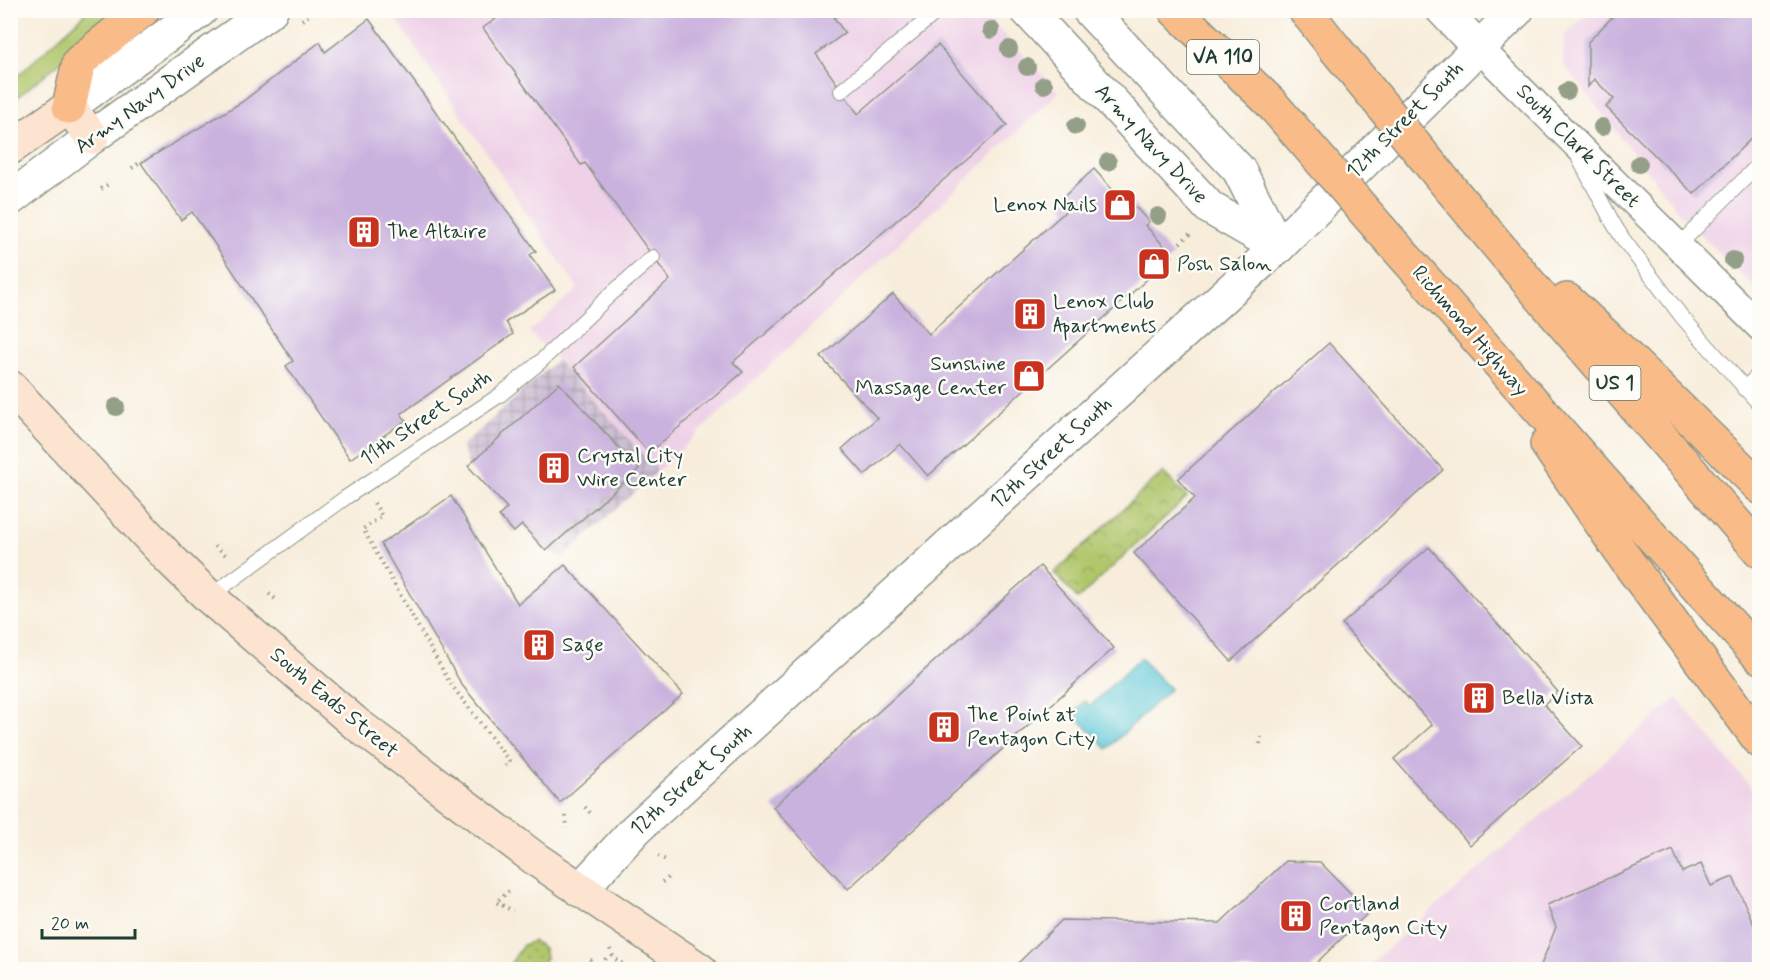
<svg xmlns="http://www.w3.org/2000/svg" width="1770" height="980" font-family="Mynerve,sans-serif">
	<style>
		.built { fill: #eed0e7 }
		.industrial { fill: url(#industrial-grid) }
		.grass { fill: #b0c66a; stroke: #68824f; stroke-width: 1.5 }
		.park { fill: url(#park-crowns); stroke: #68824f; stroke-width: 1.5 }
		.garden { fill: url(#garden-dots); stroke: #68824f; stroke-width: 1.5 }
		.water { fill: #5dc8d7; stroke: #3e8286; stroke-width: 1.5 }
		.building { fill: #cab2de }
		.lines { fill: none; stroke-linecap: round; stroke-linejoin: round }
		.service-casing { stroke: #8c9588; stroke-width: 16 }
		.minor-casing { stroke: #8c9588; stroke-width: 30 }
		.tertiary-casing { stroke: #8c9588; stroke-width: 36 }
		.secondary-casing { stroke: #8c9588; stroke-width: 36 }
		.trunk-casing { stroke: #8c9588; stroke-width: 36 }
		.motorway-casing { stroke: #8c9588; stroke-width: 36 }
		.path { stroke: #8c9588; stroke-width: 4; stroke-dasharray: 1.5 4.5; stroke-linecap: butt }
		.service { stroke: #fff; stroke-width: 14 }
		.minor { stroke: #fff; stroke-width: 27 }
		.tertiary { stroke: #fff; stroke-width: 33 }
		.secondary { stroke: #fde4d0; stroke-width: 33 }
		.trunk { stroke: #f9bc89; stroke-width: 33 }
		.motorway { stroke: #f9bc89; stroke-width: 33 }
		.trunk-bridge-casing { stroke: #8c9588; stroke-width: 36; stroke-linecap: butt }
		.trunk-bridge { stroke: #f9bc89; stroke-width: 33 }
		.tree { fill: #949f87 }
		.labels { text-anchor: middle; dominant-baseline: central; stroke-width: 5; stroke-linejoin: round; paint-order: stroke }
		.shield { fill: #fdfcf7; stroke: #62766e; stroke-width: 1.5 }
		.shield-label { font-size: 20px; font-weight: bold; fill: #1f3d34 }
		.street-label { font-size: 21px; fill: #1f3d34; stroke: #fdfcf7 }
		.poi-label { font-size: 21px; fill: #1f3d34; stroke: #fdfcf7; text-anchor: start }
	</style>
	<defs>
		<pattern id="industrial-grid" width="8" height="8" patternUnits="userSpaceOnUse" patternTransform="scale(1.5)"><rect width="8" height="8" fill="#ccbed3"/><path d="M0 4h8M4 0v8" fill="none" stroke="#a59cac"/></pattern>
		<pattern id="park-crowns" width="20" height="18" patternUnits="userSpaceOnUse" patternTransform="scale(1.5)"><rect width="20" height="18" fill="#b0c66a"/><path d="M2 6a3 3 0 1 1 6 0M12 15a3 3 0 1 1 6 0" fill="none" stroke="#8fa258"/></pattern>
		<pattern id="garden-dots" width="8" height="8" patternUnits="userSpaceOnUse" patternTransform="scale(1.5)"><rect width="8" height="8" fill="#b0c66a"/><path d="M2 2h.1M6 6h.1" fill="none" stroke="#8fa258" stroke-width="1.8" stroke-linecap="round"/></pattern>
	</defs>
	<rect width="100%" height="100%" fill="#fdfcf7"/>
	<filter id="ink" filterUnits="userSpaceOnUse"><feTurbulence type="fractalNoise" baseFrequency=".0167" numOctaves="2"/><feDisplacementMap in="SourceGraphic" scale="12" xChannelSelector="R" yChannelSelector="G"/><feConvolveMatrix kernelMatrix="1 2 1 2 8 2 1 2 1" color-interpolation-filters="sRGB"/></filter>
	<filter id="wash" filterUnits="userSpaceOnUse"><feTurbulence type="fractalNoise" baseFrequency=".008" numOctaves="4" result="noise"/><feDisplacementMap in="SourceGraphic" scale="24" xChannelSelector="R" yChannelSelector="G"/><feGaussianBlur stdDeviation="1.35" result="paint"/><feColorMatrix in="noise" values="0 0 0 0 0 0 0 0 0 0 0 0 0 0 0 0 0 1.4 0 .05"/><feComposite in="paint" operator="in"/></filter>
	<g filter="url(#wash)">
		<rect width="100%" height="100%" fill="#f8eddb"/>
		<g class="built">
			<polygon points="391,11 982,11 1059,92 658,471 564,366 529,332 578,289"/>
			<polygon points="1590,11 1759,11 1759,292 1682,216 1563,63 1564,36"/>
			<polygon points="1677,698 1759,797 1759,969 1374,970 1371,963"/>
		</g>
		<polygon class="industrial" points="557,360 658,471 563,557 546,551 522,525 514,532 499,516 506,508 468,466 462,446"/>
		<polygon class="grass" points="88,11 124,11 11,102 10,83"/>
		<polygon class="park" points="1163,472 1187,497 1078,599 1054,573"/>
		<polygon class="garden" points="533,941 544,948 546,958 538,969 507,969 523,945"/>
		<polygon class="water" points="1140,658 1170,689 1107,749 1073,713 1085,701 1090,706"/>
		<g id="blocks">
			<g class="building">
				<polygon points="492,10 846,10 834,18 845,33 816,54 858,114 938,45 1007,125 733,362 743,372 649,453 574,367 670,280 585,163 581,165 483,28 497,18"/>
				<polygon points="1619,10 1760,10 1760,130 1694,194 1606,107 1614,99 1594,79 1588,87 1588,42"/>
				<polygon points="369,19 536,251 530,255 555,290 506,322 513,334 401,414 406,420 350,459 286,366 293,361 214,243 192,212 181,220 141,163 242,102 320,42 325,52"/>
				<polygon points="1094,169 1118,196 1122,192 1149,222 1145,225 1173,256 928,476 900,444 865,475 842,449 877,418 821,357 893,294 929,334 1067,210 1059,201"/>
				<polygon points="1329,343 1443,470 1231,661 1134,553 1195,498 1178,479"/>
				<polygon points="559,383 639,469 546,551 522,525 514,532 499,516 507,508 468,466"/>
				<polygon points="451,496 518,604 565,565 683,694 560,803 462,685 381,544"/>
				<polygon points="1429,547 1558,692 1544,704 1582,746 1470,845 1394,759 1432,725 1342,624"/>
				<polygon points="1040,566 1114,648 848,889 773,807"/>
				<polygon points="1673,850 1682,872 1701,864 1711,886 1733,877 1760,939 1760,970 1543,970 1541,965 1556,927 1547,905"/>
				<polygon points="1286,861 1320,862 1369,912 1309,970 1011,970 1062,920 1220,923"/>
			</g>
		</g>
	</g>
	<g filter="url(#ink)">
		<use href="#blocks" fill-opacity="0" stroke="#8c9588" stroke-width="1.5"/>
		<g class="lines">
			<g class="service-casing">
				<g id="service">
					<polyline points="841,91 939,10"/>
					<polyline points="1579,159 1613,223 1623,239 1682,317 1760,405"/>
					<polyline points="1678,246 1760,163"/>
					<polyline points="1744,389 1760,373"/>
					<polyline points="209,597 345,498 500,395 540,362 610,295 653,257"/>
				</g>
			</g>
			<g class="minor-casing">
				<polyline id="minor" points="1478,47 1760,327"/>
			</g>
			<g class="tertiary-casing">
				<g id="tertiary">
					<polyline points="1027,10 1210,208 1278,247"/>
					<polyline points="1089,10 1239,170 1278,247"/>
					<polyline points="1443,10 1478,47"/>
					<polyline points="69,107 201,10"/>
					<polyline points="10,199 92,137 271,10"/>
					<polyline points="580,890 636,829 1278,247 1517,10"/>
				</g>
			</g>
			<g class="secondary-casing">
				<g id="secondary">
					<polyline points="10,148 69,107 92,137"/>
					<polyline points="10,387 168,557 209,597 354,722 537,860 700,970"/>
				</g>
			</g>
			<g class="trunk-casing">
				<g id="trunk">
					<polyline points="1305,10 1334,47"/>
					<polyline points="1440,176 1566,327 1760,551"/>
					<path d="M1380,229C1507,371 1632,516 1760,657"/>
					<polyline points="1567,300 1612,342 1760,487"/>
					<polyline points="1547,444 1627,561 1760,741"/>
				</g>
			</g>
			<g class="motorway-casing">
				<g id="motorway">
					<polyline points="1175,10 1271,103"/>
					<polyline points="69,107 79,62 143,10"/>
				</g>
			</g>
			<g class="path">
				<polyline points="302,20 316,10"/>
				<polyline points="132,168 139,163"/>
				<polyline points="101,189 109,184"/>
				<polyline points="1180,243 1191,233"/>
				<polyline points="374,503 382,516 363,529 450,683 509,761 503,770"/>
				<polyline points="215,546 228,557"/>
				<polyline points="269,594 278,601"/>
				<polyline points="1260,744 1261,737"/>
				<polyline points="585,807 593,816"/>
				<polyline points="566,816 567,828"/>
				<polyline points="658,856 668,861"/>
				<polyline points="662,882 671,876"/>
				<polyline points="509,891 496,902 513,911"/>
				<polyline points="610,949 614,958 631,970"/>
				<polyline points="590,959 597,970"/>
				<polyline points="599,970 606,958"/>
			</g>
			<use href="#service" class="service"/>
			<use href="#minor" class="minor"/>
			<use href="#tertiary" class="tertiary"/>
			<use href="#secondary" class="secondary"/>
			<use href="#trunk" class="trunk"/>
			<use href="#motorway" class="motorway"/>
			<g class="trunk-bridge-casing">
				<g id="trunk-bridge">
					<polyline points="1334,47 1440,176"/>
					<polyline points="1271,103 1380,229"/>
				</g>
			</g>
			<use href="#trunk-bridge" class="trunk-bridge"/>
		</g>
		<g class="tree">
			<circle cx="991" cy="30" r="9"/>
			<circle cx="1009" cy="49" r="9"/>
			<circle cx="1027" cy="67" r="9"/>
			<circle cx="1044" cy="85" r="9"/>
			<circle cx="1567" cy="91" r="9"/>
			<circle cx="1076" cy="126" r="9"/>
			<circle cx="1602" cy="127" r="9"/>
			<circle cx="1108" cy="162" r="9"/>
			<circle cx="1639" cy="164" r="9"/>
			<circle cx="1158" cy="216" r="9"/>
			<circle cx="1733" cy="260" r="9"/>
			<circle cx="116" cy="407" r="9"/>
		</g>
	</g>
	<defs>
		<g id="shop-square" transform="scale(1.725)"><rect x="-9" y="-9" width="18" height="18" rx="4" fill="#c8321e" stroke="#fdfcf7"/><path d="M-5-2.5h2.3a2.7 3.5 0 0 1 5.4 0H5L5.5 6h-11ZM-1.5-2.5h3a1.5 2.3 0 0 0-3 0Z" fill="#fff"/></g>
		<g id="building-square" transform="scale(1.725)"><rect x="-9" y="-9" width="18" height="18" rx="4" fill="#c8321e" stroke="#fdfcf7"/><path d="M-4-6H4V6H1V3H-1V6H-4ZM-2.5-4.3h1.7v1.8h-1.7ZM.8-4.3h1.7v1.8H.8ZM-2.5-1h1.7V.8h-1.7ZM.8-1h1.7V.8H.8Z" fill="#fff"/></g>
	</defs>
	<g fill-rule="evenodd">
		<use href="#shop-square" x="1120" y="205"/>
		<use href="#building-square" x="364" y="232"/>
		<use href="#shop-square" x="1154" y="264"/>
		<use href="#building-square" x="1030" y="314"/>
		<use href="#shop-square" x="1029" y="376"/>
		<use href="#building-square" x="554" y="468"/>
		<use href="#building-square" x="539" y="645"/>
		<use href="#building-square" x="1479" y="698"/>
		<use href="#building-square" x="944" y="727"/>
		<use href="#building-square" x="1296" y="916"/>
	</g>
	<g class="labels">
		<g class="shield">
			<rect x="1187" y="40" width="72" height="34" rx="4.5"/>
			<rect x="1589.5" y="366" width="51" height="34" rx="4.5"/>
		</g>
		<g class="shield-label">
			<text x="1223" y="57">VA 110</text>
			<text x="1615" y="383">US 1</text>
		</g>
		<g class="street-label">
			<text transform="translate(140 104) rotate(-36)">Army Navy Drive</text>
			<text transform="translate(1405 120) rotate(-45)">12th Street South</text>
			<text transform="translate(1151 144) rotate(47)">Army Navy Drive</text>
			<text transform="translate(1578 146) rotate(45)">South Clark Street</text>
			<text transform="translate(1470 331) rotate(49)">Richmond Highway</text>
			<text transform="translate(426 418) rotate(-34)">11th Street South</text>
			<text transform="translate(1051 453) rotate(-42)">12th Street South</text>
			<text transform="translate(334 703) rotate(40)">South Eads Street</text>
			<text transform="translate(691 780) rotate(-42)">12th Street South</text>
		</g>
		<g class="poi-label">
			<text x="1097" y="205" text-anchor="end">Lenox Nails</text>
			<text x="387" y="232">The Altaire</text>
			<text x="1177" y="264">Posh Salon</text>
			<text x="1053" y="302">Lenox Club<tspan x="1053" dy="24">Apartments</tspan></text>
			<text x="1006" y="364" text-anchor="end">Sunshine<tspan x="1006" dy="24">Massage Center</tspan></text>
			<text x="577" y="456">Crystal City<tspan x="577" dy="24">Wire Center</tspan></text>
			<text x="562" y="645">Sage</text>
			<text x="1502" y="698">Bella Vista</text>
			<text x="967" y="715">The Point at<tspan x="967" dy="24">Pentagon City</tspan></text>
			<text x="1319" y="904">Cortland<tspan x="1319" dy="24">Pentagon City</tspan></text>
		</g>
	</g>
	<rect width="1770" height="980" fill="none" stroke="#fdfcf7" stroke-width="36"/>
	<path d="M42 929v9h93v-9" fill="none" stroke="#1f3d34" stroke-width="3"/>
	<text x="51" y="929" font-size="18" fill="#1f3d34" stroke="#fdfcf7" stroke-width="4.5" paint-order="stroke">20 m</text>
</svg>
